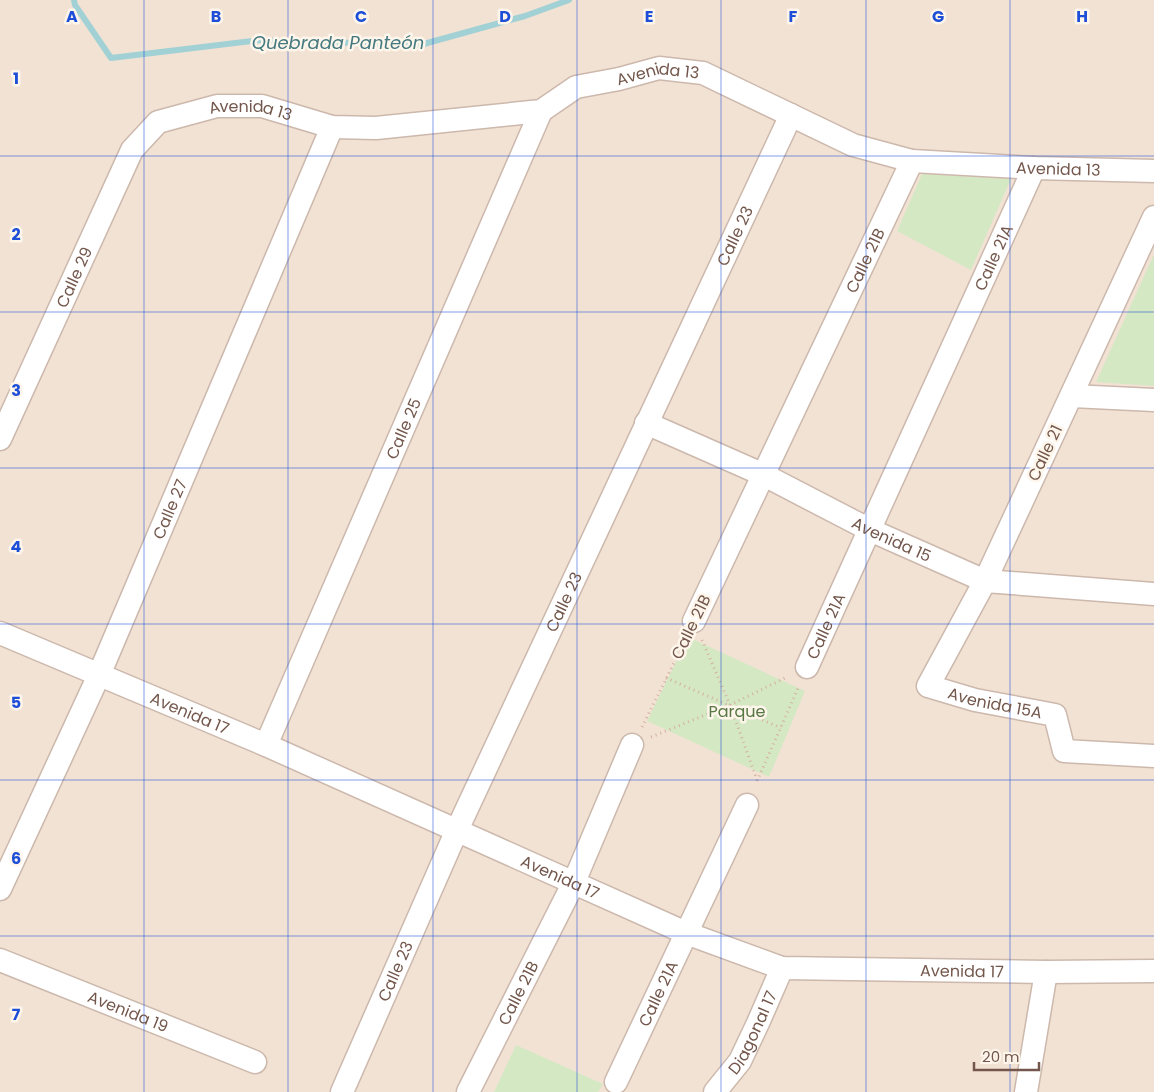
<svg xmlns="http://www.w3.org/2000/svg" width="1154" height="1092" font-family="Poppins,sans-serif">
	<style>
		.residential { fill: #f2e2d4 }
		.green { fill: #d5e8c4 }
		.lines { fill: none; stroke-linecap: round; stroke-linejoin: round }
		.stream { stroke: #a1d1d5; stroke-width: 6 }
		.minor-casing { stroke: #ccb8ac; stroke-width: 25 }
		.path { stroke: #d4b1a1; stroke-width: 3; stroke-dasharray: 1 4; stroke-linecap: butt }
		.minor { stroke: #fff; stroke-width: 22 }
		.grid { fill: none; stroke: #1d4ed8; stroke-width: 1; stroke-opacity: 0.55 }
		.labels { text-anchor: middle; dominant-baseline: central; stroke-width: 5; stroke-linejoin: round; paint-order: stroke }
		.street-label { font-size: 16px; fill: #73574c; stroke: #fef5eb }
		.park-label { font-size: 16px; fill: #577844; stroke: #fef5eb }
		.water-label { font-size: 18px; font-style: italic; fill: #43797f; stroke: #fef5eb }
		.grid-label { font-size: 16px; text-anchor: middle; font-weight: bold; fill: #1d4ed8; stroke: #fef5eb; stroke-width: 5; stroke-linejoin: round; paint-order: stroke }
	</style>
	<rect width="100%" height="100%" fill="#fbf1e5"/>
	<rect class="residential" x="0" y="0" width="1154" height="1092"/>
	<g class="green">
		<polygon points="922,174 1011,179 971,270 897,231"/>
		<polygon points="1154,254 1154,386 1096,382"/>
		<polygon points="688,637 805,691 769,777 647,721"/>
		<polygon points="516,1045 603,1084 598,1092 494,1092"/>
	</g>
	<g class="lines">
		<polyline class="stream" points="74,0 75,5 111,58 260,40 420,45 525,16 569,0"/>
		<g class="minor-casing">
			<g id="minor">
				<path id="s1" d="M1154,217L985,581L928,686L975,700L1055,715L1064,751L1154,756"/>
				<polyline points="1072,396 1154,400"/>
				<path id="s2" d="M646,423L764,475L870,530L985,581L1154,594"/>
				<path id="s3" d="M0,439L132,150L158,122L217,106H262L332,127L376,128L541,111L576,87L619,79L659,68L703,73L853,145L912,161L1034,168L1154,171"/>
				<path id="s4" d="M694,621L912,161"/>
				<path id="s5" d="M0,633L266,745L686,933L782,968L1046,972L1154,971"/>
				<path id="s6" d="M807,667L1034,168"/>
				<path id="s7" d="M266,745L541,111"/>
				<path id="s8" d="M0,889L99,675L332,127"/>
				<path id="s9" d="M0,960L255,1062"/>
				<path id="s10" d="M616,1082L747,805"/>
				<path id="s11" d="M342,1092L457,830L791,115"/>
				<path id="s12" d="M468,1092L574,882L632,745"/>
				<path id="s13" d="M715,1092L740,1061L758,1023L782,968"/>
				<polyline points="1026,1092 1046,972"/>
			</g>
		</g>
		<g class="path">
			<polyline points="702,640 730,705 757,780"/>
			<polyline points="666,678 781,728"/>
			<polyline points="642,727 685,641"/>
			<polyline points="651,737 730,705 787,677"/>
			<polyline points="757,781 799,686"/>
		</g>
		<use href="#minor" class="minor"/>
	</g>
	<path class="grid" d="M144,0V1092M288,0V1092M433,0V1092M577,0V1092M721,0V1092M866,0V1092M1010,0V1092M0,156H1154M0,312H1154M0,468H1154M0,624H1154M0,780H1154M0,936H1154"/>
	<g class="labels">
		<g class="street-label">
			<text stroke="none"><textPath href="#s3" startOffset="871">Avenida 13</textPath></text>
			<text stroke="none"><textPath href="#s3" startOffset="451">Avenida 13</textPath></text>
			<text stroke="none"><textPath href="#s3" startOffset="1291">Avenida 13</textPath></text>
			<text stroke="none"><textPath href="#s11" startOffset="942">Calle 23</textPath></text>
			<text stroke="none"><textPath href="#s6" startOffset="450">Calle 21A</textPath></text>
			<text stroke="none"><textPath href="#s4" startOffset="399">Calle 21B</textPath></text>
			<text stroke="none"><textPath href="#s3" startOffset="178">Calle 29</textPath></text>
			<text stroke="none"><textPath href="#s7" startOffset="345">Calle 25</textPath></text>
			<text transform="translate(1045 453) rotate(-65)">Calle 21</text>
			<text stroke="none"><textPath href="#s8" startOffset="416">Calle 27</textPath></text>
			<text stroke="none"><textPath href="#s2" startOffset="272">Avenida 15</textPath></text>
			<text stroke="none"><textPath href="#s11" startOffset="538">Calle 23</textPath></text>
			<text stroke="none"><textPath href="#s6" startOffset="45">Calle 21A</textPath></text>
			<text transform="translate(691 627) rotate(-64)">Calle 21B</text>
			<text stroke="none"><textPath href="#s1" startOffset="590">Avenida 15A</textPath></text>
			<text stroke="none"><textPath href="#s5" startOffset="206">Avenida 17</textPath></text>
			<text stroke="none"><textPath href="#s5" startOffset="611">Avenida 17</textPath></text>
			<text stroke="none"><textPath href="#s11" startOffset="132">Calle 23</textPath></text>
			<text stroke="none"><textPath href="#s5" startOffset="1031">Avenida 17</textPath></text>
			<text stroke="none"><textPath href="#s12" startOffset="111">Calle 21B</textPath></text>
			<text stroke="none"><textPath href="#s10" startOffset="98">Calle 21A</textPath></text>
			<text stroke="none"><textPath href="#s9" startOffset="138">Avenida 19</textPath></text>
			<text stroke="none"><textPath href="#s13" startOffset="71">Diagonal 17</textPath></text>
		</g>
		<g class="park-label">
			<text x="737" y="711">Parque</text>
		</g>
		<g class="water-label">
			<text x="338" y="42">Quebrada Panteón</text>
		</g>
	</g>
	<g class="grid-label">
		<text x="72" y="22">A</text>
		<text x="216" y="22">B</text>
		<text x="361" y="22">C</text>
		<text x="505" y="22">D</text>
		<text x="649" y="22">E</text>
		<text x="793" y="22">F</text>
		<text x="938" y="22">G</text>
		<text x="1082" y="22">H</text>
		<text x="16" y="84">1</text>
		<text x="16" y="240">2</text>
		<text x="16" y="396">3</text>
		<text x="16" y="552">4</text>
		<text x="16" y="708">5</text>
		<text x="16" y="864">6</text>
		<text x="16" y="1020">7</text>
	</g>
	<path d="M974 1062v8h65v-8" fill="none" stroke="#73574c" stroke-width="2.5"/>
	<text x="982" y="1062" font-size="15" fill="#73574c" stroke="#fef5eb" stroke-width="4" paint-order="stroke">20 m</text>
</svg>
